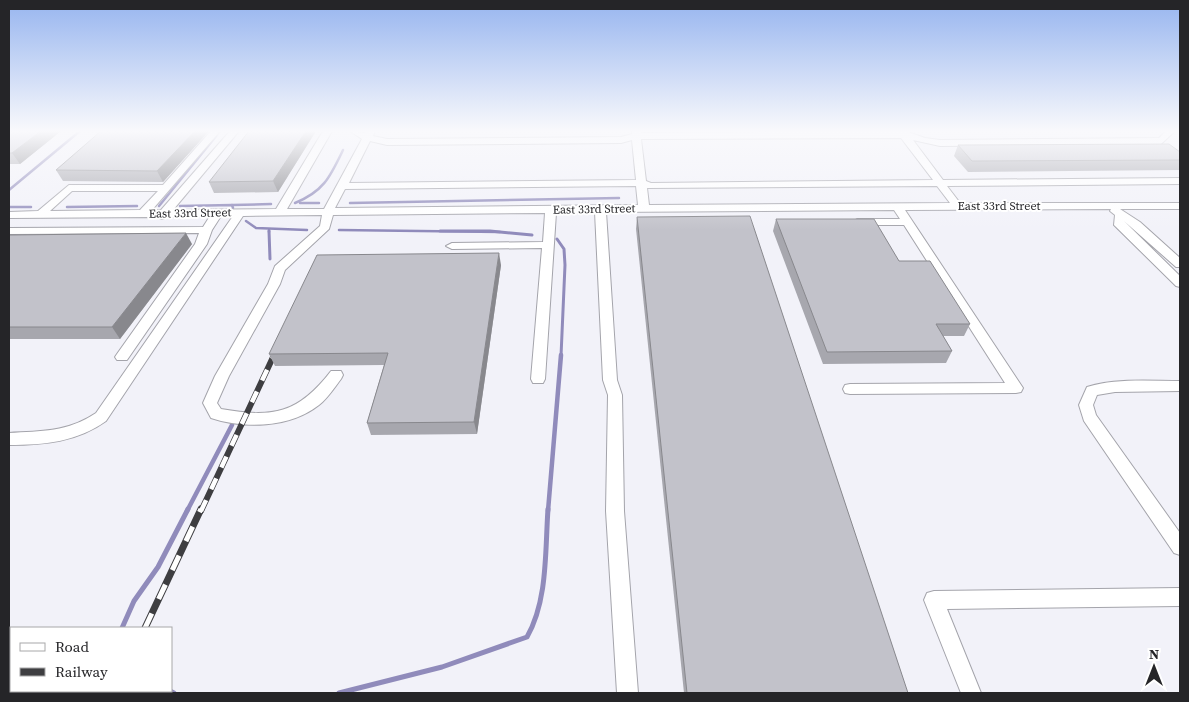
<svg xmlns="http://www.w3.org/2000/svg" width="1189" height="702" font-family="'Source Serif 4',serif">
	<style>
		.lines { fill: none; stroke-linecap: round; stroke-linejoin: round }
		.stream-far3 { stroke: #908bbb; stroke-width: 2.5 }
		.stream-far2 { stroke: #908bbb; stroke-width: 3 }
		.stream-far1 { stroke: #908bbb; stroke-width: 4.5 }
		.stream { stroke: #908bbb; stroke-width: 5 }
		.minor-casing { stroke: #a4a4ab; stroke-width: 2 }
		.minor { fill: #fff; fill-rule: evenodd }
		.rail-far2-casing { stroke: #3e3e41; stroke-width: 5 }
		.rail-far1-casing { stroke: #3e3e41; stroke-width: 6 }
		.rail-casing { stroke: #3e3e41; stroke-width: 7 }
		.rail-far2 { stroke: #fff; stroke-width: 3; stroke-dasharray: 10; stroke-linecap: butt }
		.rail-far1 { stroke: #fff; stroke-width: 4.5; stroke-dasharray: 12; stroke-linecap: butt }
		.rail { stroke: #fff; stroke-width: 5; stroke-dasharray: 16; stroke-linecap: butt }
		.wall { fill: #a7a7ae }
		.shaded-wall { fill: #88888d }
		.building { fill: #c2c2ca; stroke: #88888d }
		.labels { text-anchor: middle; dominant-baseline: central; stroke-width: 4; stroke-linejoin: round; paint-order: stroke }
		.far-street-label { font-size: 12px; fill: #252528; stroke: #fff }
	</style>
	<rect width="100%" height="100%" fill="#f2f2f9"/>
	<g class="lines">
		<g class="stream-far3">
			<polyline points="9,190 80,131"/>
			<path d="M295,203C324,191 330,177 343,150"/>
			<polyline points="300,203 319,203"/>
			<polyline points="350,203 619,198"/>
			<polyline points="232,205 271,204"/>
			<polyline points="159,206 217,135"/>
			<polyline points="180,206 232,205 233,208"/>
			<polyline points="9,207 31,207"/>
			<polyline points="67,207 137,206"/>
			<polyline points="246,221 256,228 307,230"/>
			<polyline points="339,230 500,232"/>
			<polyline points="269,232 269,230"/>
		</g>
		<g class="stream-far2">
			<polyline points="269,231 270,259"/>
			<polyline points="440,231 490,231 532,235"/>
			<polyline points="557,239 564,249 565,265 561,356"/>
		</g>
		<g class="stream-far1">
			<polyline points="187,511 232,425"/>
			<polyline points="548,511 561,355"/>
		</g>
		<g class="stream">
			<polyline points="122,628 134,601 158,567 188,509"/>
			<polyline points="170,691 174,693"/>
			<polyline points="91,693 92,691"/>
			<path d="M339,693L442,667L527,637C548,600 545,551 548,509"/>
		</g>
		<g class="minor-casing">
			<g id="minor">
				<path d="M211,131H220L152,210H161L230,131H239L173,210L276,209L323,131H332L287,209H324L362,139L350,131L365,133L366,131H375L373,136L387,139L621,137L632,134V131H641V133L905,131L925,138L940,140L1159,138L1166,131H1175L1161,144L940,146L913,140L943,180L1180,178V184L947,186L960,203H1180V209H1120L1140,222L1180,258V267H1176L1124,221L1180,276V287L1176,286L1114,225L1115,215L1110,211L1111,209L905,210L1023,388L1021,392L1016,393L850,394L845,393L843,389L845,385L850,384L1005,383L904,225H857L852,222L857,219H900L894,210L606,212L617,380L622,395L624,511L638,693H617L606,511L608,395L603,380L595,212L556,213L545,379L543,383H533L531,379L542,248L452,249L446,246L452,243L543,242L545,213L333,215L329,229L285,270L280,284L229,376L217,403L221,409C273,418 298,414 331,371H341L343,375L341,379C334,388 328,398 319,405C290,428 244,429 211,418L203,403L215,376L268,284L275,266L320,226L322,215L243,216L106,421C77,442 44,445 9,445V433C41,431 68,432 96,413L233,216H221L212,230L207,244L127,360H117L115,357L117,354L195,244L199,233L9,234V228L203,227L210,216L167,217L162,219L157,217L9,218V212L38,211L69,185H163ZM901,138L933,180L651,183L646,181L641,139ZM632,140L636,180L349,183L370,141L387,145L621,143ZM636,186L638,205L335,208L345,189ZM937,186L950,203L649,205L647,188ZM72,191H158L140,210L50,211Z"/>
				<path d="M1180,381V391L1115,392L1097,395L1093,405L1096,415L1180,533V555L1174,553L1084,421L1079,405L1087,387C1116,378 1149,381 1180,381Z"/>
				<polygon points="1180,588 1180,606 947,609 981,693 961,693 924,600 927,593 934,591"/>
			</g>
		</g>
		<use href="#minor" class="minor"/>
		<g class="rail-far2-casing">
			<polyline id="rail-far2" points="274,356 278,347"/>
		</g>
		<g class="rail-far1-casing">
			<polyline id="rail-far1" points="201,511 274,355"/>
		</g>
		<g class="rail-casing">
			<g id="rail">
				<polyline points="145,628 201,509"/>
				<polyline points="115,693 116,691"/>
			</g>
		</g>
		<use href="#rail-far2" class="rail-far2"/>
		<use href="#rail-far1" class="rail-far1"/>
		<use href="#rail" class="rail"/>
	</g>
	<g class="wall">
		<polygon points="9,131 61,131 20,164 9,164"/>
		<polygon points="209,131 163,182 63,181 56,170"/>
		<polygon points="316,131 278,192 214,193 209,182"/>
		<polygon points="958,145 1180,152 1180,170 968,172 954,156"/>
		<polygon points="637,217 908,693 684,693 636,229"/>
		<polygon points="776,219 899,261 970,324 964,336 943,336 952,351 946,363 823,364 773,231"/>
		<polygon points="9,235 192,244 120,339 9,339"/>
		<polygon points="501,265 477,434 371,435 367,423 384,365 275,366 269,354"/>
	</g>
	<g class="shaded-wall">
		<polygon points="41,131 61,131 20,164 12,153"/>
		<polygon points="195,131 209,131 163,182 157,171"/>
		<polygon points="306,131 316,131 278,192 273,181"/>
		<polygon points="186,233 192,244 120,339 112,327"/>
		<polygon points="499,253 501,265 477,434 474,422"/>
	</g>
	<g class="building">
		<polygon points="9,131 41,131 12,153 9,153"/>
		<polygon points="101,131 195,131 157,171 56,170"/>
		<polygon points="249,131 306,131 273,181 209,182"/>
		<polygon points="1169,144 1180,152 1180,160 972,161 958,145"/>
		<polygon points="750,216 908,693 687,693 637,217"/>
		<polygon points="776,219 874,219 899,261 930,261 970,324 936,324 952,351 827,352"/>
		<polygon points="186,233 112,327 9,327 9,235"/>
		<polygon points="499,253 474,422 367,423 388,353 269,354 317,255"/>
	</g>
	<linearGradient id="sky" x2="0" y2="1"><stop stop-color="#97b5ef"/><stop offset="0.57" stop-color="#f9f9fc"/><stop offset="1" stop-color="#f9f9fc" stop-opacity="0"/></linearGradient>
	<rect width="1189" height="230" fill="url(#sky)"/>
	<g class="labels">
		<g class="far-street-label">
			<text x="999" y="206">East 33rd Street</text>
			<text transform="translate(594 209) rotate(-1)">East 33rd Street</text>
			<text transform="translate(190 213) rotate(-1)">East 33rd Street</text>
		</g>
	</g>
	<rect width="1189" height="702" fill="none" stroke="#252528" stroke-width="20"/>
	<rect x="10" y="627" width="162" height="65" fill="#ffffff" stroke="#a8a8a9"/>
	<rect x="20" y="643" width="25" height="8" fill="#ffffff" stroke="#a8a8a9"/>
	<text x="55" y="652" font-size="15" fill="#252528">Road</text>
	<rect x="20" y="668" width="25" height="8" fill="#3e3e41" stroke="#a8a8a9"/>
	<text x="55" y="677" font-size="15" fill="#252528">Railway</text>
	<g transform="translate(1154 667)" stroke="#ffffff" stroke-width="4" paint-order="stroke">
	<path d="M0-4L9 19L0 12L-9 19Z" fill="#252528"/>
	<text y="-8" font-size="14" font-weight="bold" text-anchor="middle" fill="#252528">N</text>
	</g>
</svg>
